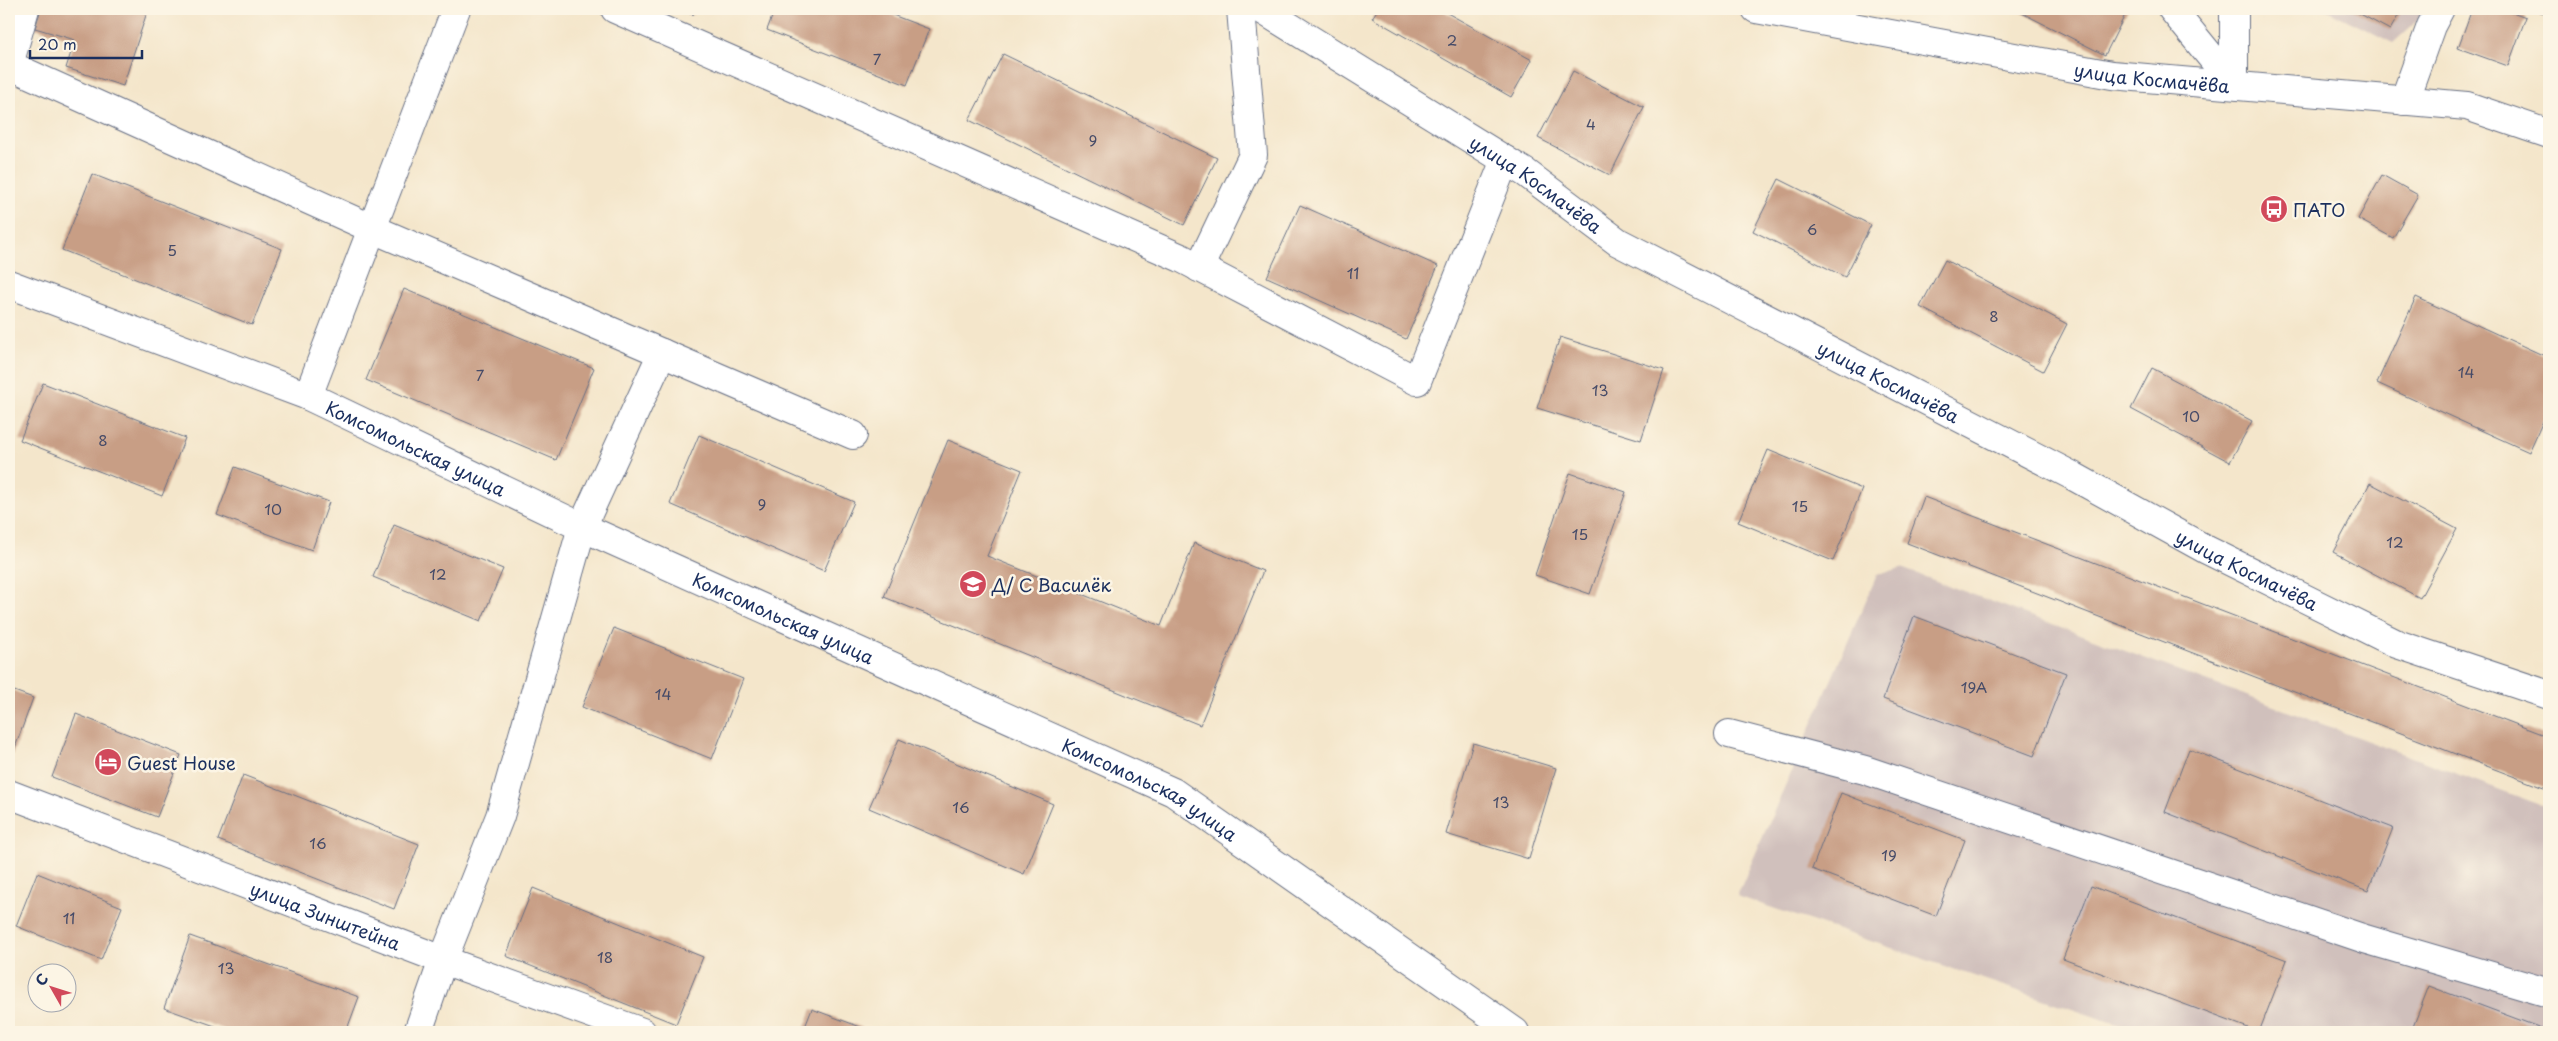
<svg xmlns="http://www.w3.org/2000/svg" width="2558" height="1041" font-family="'Playpen Sans',sans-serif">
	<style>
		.industrial { fill: #d0c0bc }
		.building { fill: #c89e85 }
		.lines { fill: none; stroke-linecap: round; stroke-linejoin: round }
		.minor-casing { stroke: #676f84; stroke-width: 30 }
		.major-casing { stroke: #676f84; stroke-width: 30 }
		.minor { stroke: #fff; stroke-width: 28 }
		.major { stroke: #fff; stroke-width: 28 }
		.labels { text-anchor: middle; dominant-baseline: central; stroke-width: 5; stroke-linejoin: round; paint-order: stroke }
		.number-label { font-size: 15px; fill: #464b68 }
		.street-label { font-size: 18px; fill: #1b2f5e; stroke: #fcf5e5 }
		.poi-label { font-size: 18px; fill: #1b2f5e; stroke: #fcf5e5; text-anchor: start }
	</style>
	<rect width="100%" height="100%" fill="#fcf5e5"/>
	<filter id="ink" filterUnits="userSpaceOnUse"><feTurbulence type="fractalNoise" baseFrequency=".02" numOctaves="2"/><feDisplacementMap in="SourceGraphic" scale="10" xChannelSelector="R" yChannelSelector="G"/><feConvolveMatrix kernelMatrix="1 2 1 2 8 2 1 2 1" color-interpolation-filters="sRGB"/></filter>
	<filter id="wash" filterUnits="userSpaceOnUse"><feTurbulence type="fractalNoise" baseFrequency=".0096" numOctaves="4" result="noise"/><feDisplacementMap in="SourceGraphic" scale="20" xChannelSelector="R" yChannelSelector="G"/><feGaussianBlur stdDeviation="1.12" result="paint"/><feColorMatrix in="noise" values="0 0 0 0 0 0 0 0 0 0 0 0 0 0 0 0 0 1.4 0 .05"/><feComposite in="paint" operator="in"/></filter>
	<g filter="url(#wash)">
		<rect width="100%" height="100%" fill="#f4e6cb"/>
		<g class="industrial">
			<polygon points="2325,9 2430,9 2393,43"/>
			<polygon points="1901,568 2549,808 2549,1032 2140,1032 1737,896 1877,575"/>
		</g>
		<g id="blocks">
			<g class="building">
				<polygon points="41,9 148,9 123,86 66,68 75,40 35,28"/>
				<polygon points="678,9 695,9 693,15"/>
				<polygon points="775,9 877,9 929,29 907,85 767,30"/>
				<polygon points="1378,9 1440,9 1532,60 1511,97 1372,18"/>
				<polygon points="2014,9 2128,9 2105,55"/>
				<polygon points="2351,9 2402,9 2390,30"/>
				<polygon points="2472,9 2504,9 2526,17 2508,66 2458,48"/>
				<polygon points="2532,9 2549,9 2549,15"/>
				<polygon points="1003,54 1217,158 1184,225 969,120"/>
				<polygon points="1573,71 1644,107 1610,175 1538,138"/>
				<polygon points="92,174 282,249 252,325 62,250"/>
				<polygon points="2382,175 2418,195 2393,238 2358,219"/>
				<polygon points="1779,179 1871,225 1845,277 1753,231"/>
				<polygon points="1300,205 1438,266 1406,339 1267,277"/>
				<polygon points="1945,260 2067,324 2043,371 1920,307"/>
				<polygon points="404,289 594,368 556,460 366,380"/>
				<polygon points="2416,297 2549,358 2549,408 2529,452 2377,383"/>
				<polygon points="1560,337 1664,370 1641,440 1537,408"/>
				<polygon points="2152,368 2252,421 2230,462 2131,409"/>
				<polygon points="43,383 185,438 162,496 20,440"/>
				<polygon points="699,435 854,502 824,571 670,504"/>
				<polygon points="948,440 1022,470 987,556 1161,626 1194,543 1263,571 1200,725 884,597"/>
				<polygon points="1768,450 1862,489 1833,561 1738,522"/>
				<polygon points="235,467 329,502 312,550 217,515"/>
				<polygon points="1570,473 1626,492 1590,594 1535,575"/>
				<polygon points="2370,483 2457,529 2420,598 2333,552"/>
				<polygon points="1924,497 2549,737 2549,790 1907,543"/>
				<polygon points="394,525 503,569 481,621 373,577"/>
				<polygon points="1914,616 2066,673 2034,756 1883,699"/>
				<polygon points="614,628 743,679 712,759 582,707"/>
				<polygon points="9,689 33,698 12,756 9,755"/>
				<polygon points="76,714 181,755 157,817 52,777"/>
				<polygon points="899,739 1053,804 1024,874 869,808"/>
				<polygon points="1473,743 1556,768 1529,859 1446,834"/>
				<polygon points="2189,749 2393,828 2368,891 2165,812"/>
				<polygon points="243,775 419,844 394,909 218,840"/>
				<polygon points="1841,793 1965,840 1936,916 1812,869"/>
				<polygon points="37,873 122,907 101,960 16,926"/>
				<polygon points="2091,886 2287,960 2259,1032 2063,959"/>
				<polygon points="533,888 703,957 676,1024 506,956"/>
				<polygon points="190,936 359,997 346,1032 232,1032 164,1008"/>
				<polygon points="2429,986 2549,1031 2549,1032 2411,1032"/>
				<polygon points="812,1009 874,1032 803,1032"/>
			</g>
		</g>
	</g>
	<g filter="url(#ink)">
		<use href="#blocks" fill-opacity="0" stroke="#676f84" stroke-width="1"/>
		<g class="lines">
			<g class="minor-casing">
				<g id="minor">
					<polyline points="615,9 1181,258 1417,381 1505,160"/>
					<path id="s1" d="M1261,9L1526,173L1618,242L2073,476L2207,550L2397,644L2549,695"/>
					<polyline points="2172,9 2234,85"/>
					<polyline points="9,65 373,229 853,435"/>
					<polyline points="9,65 25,9"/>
					<polyline points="2234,85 2234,9"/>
					<polyline points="2404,101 2431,26 2440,9"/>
					<polyline points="1199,268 1253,155 1241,9"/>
					<path id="s2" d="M9,284L308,396L582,527L1173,792L1515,1032"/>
					<polyline points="308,396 456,9"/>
					<polyline points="1729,734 1865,770 2365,939 2549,993"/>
					<path id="s3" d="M9,794L443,960L642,1032"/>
					<polyline points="418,1032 443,960 500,816 582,527 662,353"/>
				</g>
			</g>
			<g class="major-casing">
				<g id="major">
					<path id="s4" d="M1756,9L2112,75L2467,106L2549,134"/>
				</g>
			</g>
			<use href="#minor" class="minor"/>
			<use href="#major" class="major"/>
		</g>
	</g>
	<defs>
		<g id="bus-disc" transform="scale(1.4375)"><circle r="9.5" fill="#d1495b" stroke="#fcf5e5"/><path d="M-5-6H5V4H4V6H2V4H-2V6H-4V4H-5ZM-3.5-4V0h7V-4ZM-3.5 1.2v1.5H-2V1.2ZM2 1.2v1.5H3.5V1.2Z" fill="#fff"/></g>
		<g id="school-disc" transform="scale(1.4375)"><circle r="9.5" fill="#d1495b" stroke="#fcf5e5"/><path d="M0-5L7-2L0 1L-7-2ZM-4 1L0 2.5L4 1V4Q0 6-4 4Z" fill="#fff"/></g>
		<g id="hotel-disc" transform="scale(1.4375)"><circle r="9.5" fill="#d1495b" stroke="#fcf5e5"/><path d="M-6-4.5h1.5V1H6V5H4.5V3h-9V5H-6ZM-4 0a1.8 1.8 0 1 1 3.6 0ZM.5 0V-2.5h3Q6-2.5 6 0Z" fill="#fff"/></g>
	</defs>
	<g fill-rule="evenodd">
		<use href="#bus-disc" x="2274" y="209"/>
		<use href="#school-disc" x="973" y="584"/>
		<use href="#hotel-disc" x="108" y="762"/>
	</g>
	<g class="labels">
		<g class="number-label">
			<text x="1452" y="39">2</text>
			<text x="877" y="58">7</text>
			<text x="1591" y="123">4</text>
			<text x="1093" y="139">9</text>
			<text x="1812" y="228">6</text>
			<text x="172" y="249">5</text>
			<text x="1353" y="272">11</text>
			<text x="1994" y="315">8</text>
			<text x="2466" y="371">14</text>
			<text x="480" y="374">7</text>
			<text x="1600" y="389">13</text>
			<text x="2191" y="415">10</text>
			<text x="103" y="439">8</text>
			<text x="762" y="503">9</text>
			<text x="1800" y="505">15</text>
			<text x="273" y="508">10</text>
			<text x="1580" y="533">15</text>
			<text x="2395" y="541">12</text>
			<text x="438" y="573">12</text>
			<text x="1974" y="686">19А</text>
			<text x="663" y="693">14</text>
			<text x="1501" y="801">13</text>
			<text x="961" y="806">16</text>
			<text x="318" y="842">16</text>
			<text x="1889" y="854">19</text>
			<text x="69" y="917">11</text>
			<text x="605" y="956">18</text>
			<text x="226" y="967">13</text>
		</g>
		<g class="street-label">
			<text stroke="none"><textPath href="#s4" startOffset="402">улица Космачёва</textPath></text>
			<text stroke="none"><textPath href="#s1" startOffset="326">улица Космачёва</textPath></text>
			<text stroke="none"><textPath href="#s1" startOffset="731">улица Космачёва</textPath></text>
			<text stroke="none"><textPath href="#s2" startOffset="439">Комсомольская улица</textPath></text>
			<text stroke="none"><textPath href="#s1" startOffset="1136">улица Космачёва</textPath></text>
			<text stroke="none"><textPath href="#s2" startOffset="844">Комсомольская улица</textPath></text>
			<text stroke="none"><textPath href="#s2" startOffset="1249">Комсомольская улица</textPath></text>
			<text stroke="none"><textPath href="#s3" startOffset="339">улица Зинштейна</textPath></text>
		</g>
		<g class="poi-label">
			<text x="2293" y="209">ПАТО</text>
			<text x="992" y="584">Д/ С Василёк</text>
			<text x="127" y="762">Guest House</text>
		</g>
	</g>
	<rect width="2558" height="1041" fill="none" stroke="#fcf5e5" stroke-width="30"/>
	<g transform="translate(52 988) rotate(309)"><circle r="24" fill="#fcf5e5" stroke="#a2a6af"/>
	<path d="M0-4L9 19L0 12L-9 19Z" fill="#d1495b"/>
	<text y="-8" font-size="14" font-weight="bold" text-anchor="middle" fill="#1b2f5e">С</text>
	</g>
	<path d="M30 50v8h112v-8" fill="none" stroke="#1b2f5e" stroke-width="2.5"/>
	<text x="38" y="50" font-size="15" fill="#1b2f5e" stroke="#fcf5e5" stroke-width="4" paint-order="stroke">20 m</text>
</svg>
